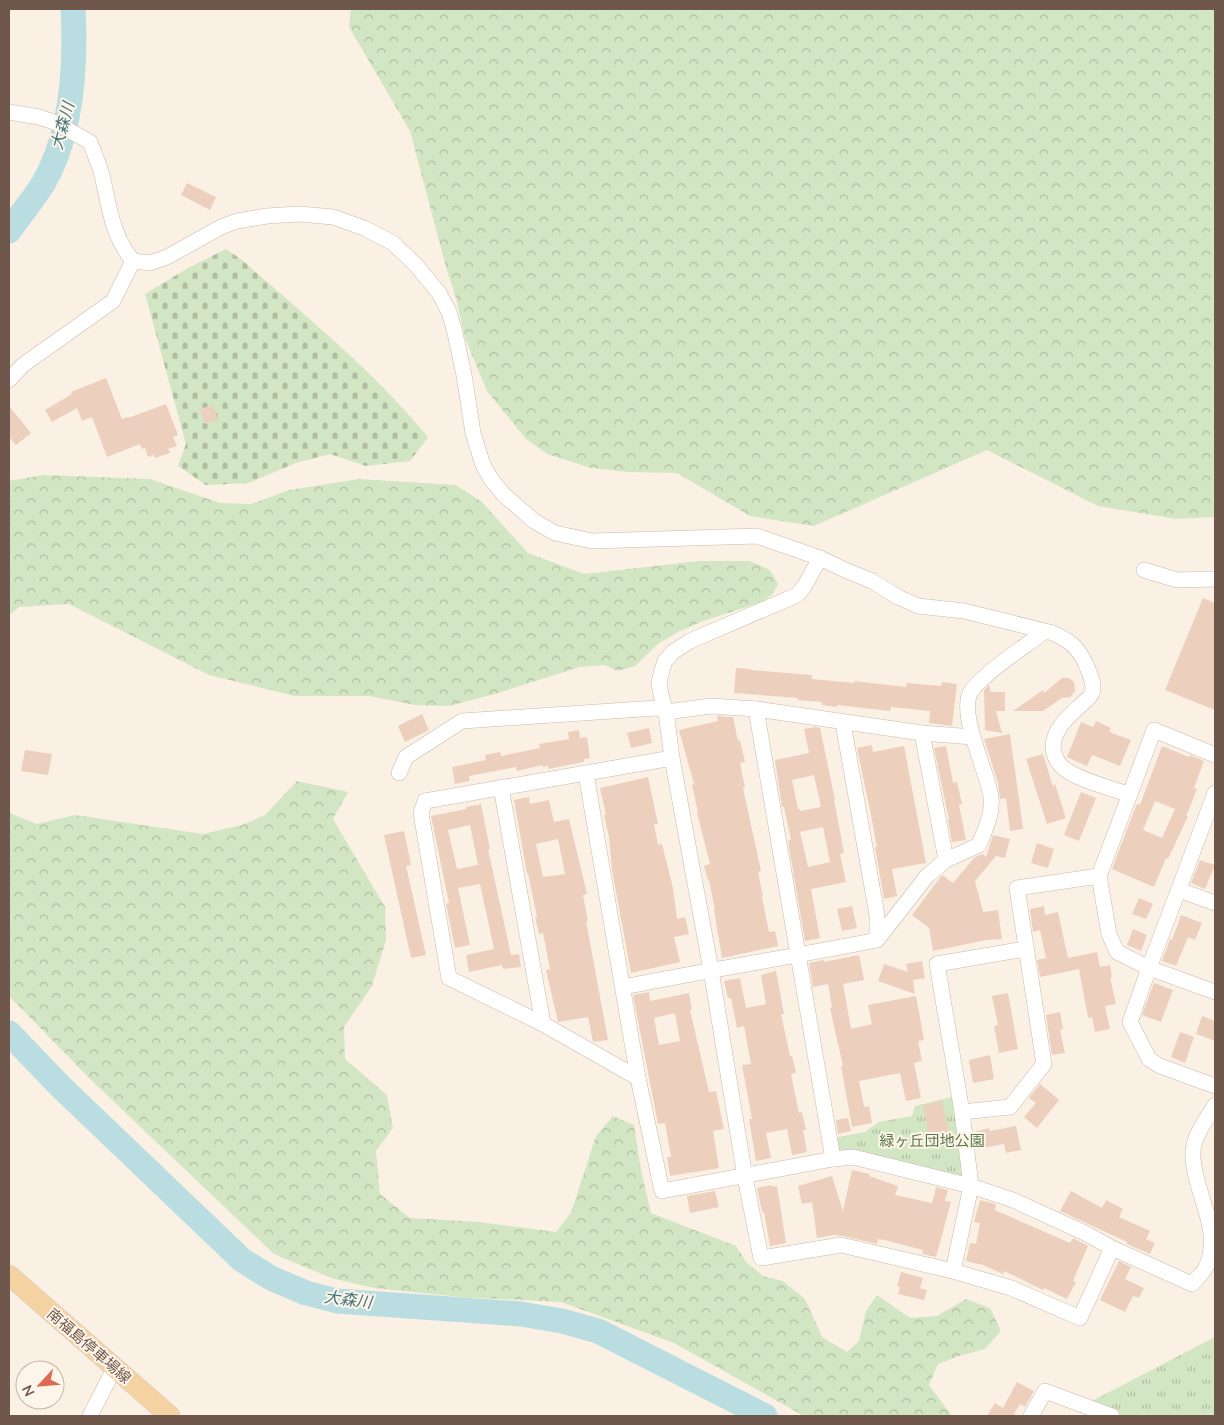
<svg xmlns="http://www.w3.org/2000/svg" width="1224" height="1425" font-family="'Nunito Sans','Noto Sans JP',sans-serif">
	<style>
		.forest { fill: url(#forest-crowns) }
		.cemetery { fill: url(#cemetery-stones) }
		.park { fill: url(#park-tufts) }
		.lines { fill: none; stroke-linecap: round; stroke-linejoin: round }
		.river { stroke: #badde2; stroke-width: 25 }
		.building { fill: #edcfbd; fill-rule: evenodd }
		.minor-casing { stroke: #cab8ab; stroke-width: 16 }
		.major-casing { stroke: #d7d0cd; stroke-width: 21 }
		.minor { stroke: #fff; stroke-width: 15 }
		.major { stroke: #f4d2a1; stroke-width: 20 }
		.labels { text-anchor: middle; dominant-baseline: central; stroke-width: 4; stroke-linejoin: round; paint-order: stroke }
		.park-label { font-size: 15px; fill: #587a47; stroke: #fdf5e9 }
		.street-label { font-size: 15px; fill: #70574c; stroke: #fdf5e9 }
		.water-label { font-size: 16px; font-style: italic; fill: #44747b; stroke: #fdf5e9 }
	</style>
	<defs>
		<pattern id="forest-crowns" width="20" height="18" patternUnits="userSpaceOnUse" patternTransform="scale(1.25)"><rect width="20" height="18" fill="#d3e6c3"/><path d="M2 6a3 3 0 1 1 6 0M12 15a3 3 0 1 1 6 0" fill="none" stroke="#b0bda1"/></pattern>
		<pattern id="cemetery-stones" width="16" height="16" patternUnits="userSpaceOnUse" patternTransform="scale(1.25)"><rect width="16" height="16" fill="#d3e6c3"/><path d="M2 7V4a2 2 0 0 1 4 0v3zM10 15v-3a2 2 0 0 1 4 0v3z" fill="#b0bda1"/></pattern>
		<pattern id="park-tufts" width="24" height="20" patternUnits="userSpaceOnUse" patternTransform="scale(1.25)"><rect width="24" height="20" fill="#d3e6c3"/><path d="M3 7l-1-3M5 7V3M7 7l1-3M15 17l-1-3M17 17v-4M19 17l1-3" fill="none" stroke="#b0bda1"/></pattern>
	</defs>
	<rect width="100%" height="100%" fill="#faf1e4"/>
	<g class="forest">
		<polygon points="351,9 1215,9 1215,517 1177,519 1098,506 987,450 814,526 750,516 677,473 628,472 591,468 547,454 526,439 487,391 465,338 456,298 446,267 410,131 349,27"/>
		<polygon points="43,475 150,479 220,503 251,504 289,490 359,479 456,485 482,502 528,553 584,574 700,561 750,561 770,570 778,584 773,594 759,603 703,621 678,632 658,644 635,666 618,671 604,665 580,667 495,694 449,706 415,705 369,696 295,696 209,675 69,604 19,607 9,615 9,481"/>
		<polygon points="297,781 348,792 333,819 385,907 386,940 372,986 344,1027 345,1059 387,1095 393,1128 376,1151 380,1194 410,1218 478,1222 556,1232 571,1213 596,1136 613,1116 634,1125 641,1170 651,1213 736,1246 746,1262 763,1276 783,1281 805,1299 822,1337 847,1352 859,1341 866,1311 877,1295 910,1318 937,1316 966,1299 990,1308 1001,1331 985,1349 959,1356 938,1364 929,1385 952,1416 804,1416 674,1343 561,1302 461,1297 374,1288 331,1278 274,1254 90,1079 9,996 9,810 12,814 37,824 75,815 203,834 242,825 265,815"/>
	</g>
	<path class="cemetery" d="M226,249L242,260C306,316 373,371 428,437L410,461L366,466L330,454L296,463L249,483L206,485L178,466L186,444L145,294L188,268Z"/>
	<g class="park">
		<polygon points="956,1096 967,1181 836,1155 833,1138 865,1132 879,1122 912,1116 915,1106"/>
		<polygon points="1215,1337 1215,1416 1124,1416 1088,1403"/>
	</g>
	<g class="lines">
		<g class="river">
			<path d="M9,231C20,215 33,200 43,184C73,133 76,66 73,9"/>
			<polyline points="9,1033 61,1087 242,1260 271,1278 306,1293 337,1301 521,1314 562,1321 598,1331 765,1416"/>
		</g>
	</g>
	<g class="building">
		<polygon points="187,183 216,197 210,210 181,195"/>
		<polygon points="106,378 122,419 127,417 128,418 166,404 178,435 173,437 177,446 168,449 170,453 155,458 154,455 148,457 145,448 142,449 140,444 107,457 92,417 82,421 77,408 52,422 45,410 72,394 71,392"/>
		<polygon points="213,405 218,420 205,424 200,409"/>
		<polygon points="9,406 31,433 16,445 9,437"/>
		<polygon points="1203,598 1215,603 1215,710 1165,690"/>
		<polygon points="736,668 751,669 751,670 812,675 812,679 854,683 854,681 906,687 907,683 941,686 942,682 957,684 952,726 929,723 930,711 891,707 890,711 837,705 837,707 822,705 822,702 798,700 798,698 734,693"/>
		<polygon points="1062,678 1069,678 1074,682 1075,691 1070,697 1062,698 1043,711 1013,711 1043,690 1044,693"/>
		<polygon points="989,685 991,692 1005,692 1005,711 996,711 1002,733 985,730 984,690"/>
		<polygon points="422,714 429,730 405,742 398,726"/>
		<polygon points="717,716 733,717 738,741 740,740 745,762 740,763 745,788 743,788 761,871 758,872 763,896 762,897 769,932 775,931 778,946 722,958 714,910 715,910 709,880 708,881 704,866 710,864 697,813 698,812 692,785 694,784 679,730 718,721"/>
		<polygon points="1096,721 1111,728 1109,732 1131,740 1120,766 1092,755 1087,766 1067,757 1081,722 1093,727"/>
		<path d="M815,727L820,728L835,800H834L844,853L840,854L846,882L811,889L820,938L805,941L788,841L791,840L784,807H782L775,760L809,753L804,729ZM814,775L821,807L800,811V809H798L792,780ZM823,827L830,862L808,867L800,832Z"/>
		<polygon points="649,728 652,743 631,748 627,733"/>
		<polygon points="579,730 580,738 587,737 590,758 584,759 584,762 548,769 548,766 542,767 542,765 517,771 516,767 469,776 470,781 455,784 452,767 486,760 485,755 500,752 501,756 540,748 539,744 569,739 568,732"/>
		<polygon points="1010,734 1023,829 1010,831 1006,798 1000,799 998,783 984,739"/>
		<polygon points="872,745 873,752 904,746 926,863 892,869 897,896 884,899 875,847 877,847 871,815 857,748"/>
		<polygon points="946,746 953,783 957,782 962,804 959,805 966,840 952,842 948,820 949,820 934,748"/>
		<path d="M1162,746L1189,757L1190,755L1204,761L1194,788L1197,789L1186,816H1188L1168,859L1166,858L1154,887L1112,869L1131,819L1137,804L1140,805ZM1155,801L1175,809L1162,838L1143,830Z"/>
		<polygon points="25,750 52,754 48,775 21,771"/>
		<polygon points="1043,754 1053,787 1055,784 1066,818 1047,824 1026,759"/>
		<polygon points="648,777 658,824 654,824 658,845 662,844 673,888 677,919 685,917 689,934 674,937 680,962 631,973 612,870 609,837 604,815 606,815 600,788"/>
		<polygon points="1081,792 1096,798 1079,841 1064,835"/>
		<path d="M529,797L530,804L549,800L554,822L569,819L587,894L583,895L588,921H586L608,1040L593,1042L588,1017L558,1022L546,970L550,969L543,933L539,934L535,917H537L528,873L527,874L514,800ZM558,839L565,874L543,877L536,844Z"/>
		<path d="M481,804L490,849H488L511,955L519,954L521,967L503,969L502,965L469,972L466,955L494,949L480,884L458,888L470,945L455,948L446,904L449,903L431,816L466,809V807ZM470,825L478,865L457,869L448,830Z"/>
		<polygon points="404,831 411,865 406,866 426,955 411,958 384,835"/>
		<polygon points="993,835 1010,839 1005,858 996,856 975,881 983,912 998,910 1002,939 986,940 933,951 929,928 912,915 942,875 953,883 975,857 983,854 986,857"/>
		<polygon points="1037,843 1054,849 1048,868 1031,863"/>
		<polygon points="1200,860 1215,865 1205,889 1191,883"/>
		<polygon points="1139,898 1153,904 1146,919 1132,914"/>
		<polygon points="852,906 857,928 842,931 837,909"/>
		<polygon points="1044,906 1045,915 1058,912 1068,958 1097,952 1100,967 1110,965 1112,977 1110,977 1116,1004 1105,1006 1110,1029 1095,1032 1092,1017 1088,1018 1079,969 1040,977 1037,960 1046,958 1040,930 1033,932 1030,909"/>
		<polygon points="1181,915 1202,923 1195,940 1188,937 1176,966 1162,961 1170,939 1172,940"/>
		<polygon points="1133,929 1147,935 1141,951 1127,945"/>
		<polygon points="859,955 864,980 843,984 851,1029 872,1024 868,1005 916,996 924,1040 918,1041 922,1061 914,1063 921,1098 906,1101 900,1073 859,1081 864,1107 869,1106 872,1123 852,1127 841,1066 843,1066 830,1008 832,1007 828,984 813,987 809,963 824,960 824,962"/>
		<polygon points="922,961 925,978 913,980 915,994 878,981 884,964 908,972 906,964"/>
		<polygon points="776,971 784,1014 781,1014 790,1056 792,1056 796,1073 791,1074 799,1113 802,1112 806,1130 803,1130 807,1152 792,1155 787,1129 766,1133 771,1158 756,1161 749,1119 752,1119 742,1065 751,1064 744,1026 737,1028 731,998 728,998 724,981 740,978 746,1008 766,1004 761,975"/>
		<polygon points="1154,983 1173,990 1161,1022 1142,1015"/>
		<path d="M649,992L650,1001L689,993L692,1010H690L709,1092L716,1091L724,1129L713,1131L719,1168L670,1176L667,1157H671L665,1123L658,1124L633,995ZM675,1013L680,1041L659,1045L654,1018Z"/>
		<polygon points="1008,993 1018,1049 999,1053 994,1026 998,1025 992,996"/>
		<polygon points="1060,1012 1063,1029 1060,1030 1065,1053 1052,1055 1046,1015"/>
		<polygon points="1202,1016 1215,1021 1215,1041 1196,1034"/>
		<polygon points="1180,1032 1194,1037 1185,1063 1171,1057"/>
		<polygon points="990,1055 994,1079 973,1083 969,1060"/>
		<polygon points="1040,1084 1059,1100 1037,1128 1024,1117 1036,1103 1029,1098"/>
		<polygon points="942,1101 950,1137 930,1141 923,1105"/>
		<polygon points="848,1118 851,1131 838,1134 836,1120"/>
		<polygon points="1016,1126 1021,1150 1006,1153 1004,1144 978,1149 974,1132 989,1128 990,1131"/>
		<polygon points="852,1170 870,1174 869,1176 898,1186 895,1195 932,1203 936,1187 948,1190 945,1201 951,1202 936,1257 922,1254 923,1250 884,1240 878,1239 877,1244 843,1236 834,1235 817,1238 812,1202 802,1204 798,1186 832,1176 843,1211"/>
		<polygon points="772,1185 773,1187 777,1186 786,1243 770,1246 764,1212 762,1212 757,1188"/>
		<polygon points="715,1191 719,1207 690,1213 687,1196"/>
		<polygon points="1071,1191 1102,1208 1106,1200 1123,1209 1119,1217 1150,1231 1146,1239 1155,1243 1150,1254 1127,1244 1127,1242 1060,1211"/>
		<polygon points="980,1200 996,1204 995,1210 1070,1243 1073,1238 1088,1246 1073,1281 1076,1282 1067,1299 1044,1288 1043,1290 1004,1271 1003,1274 983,1265 966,1261 970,1243 976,1244 980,1223 974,1222"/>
		<polygon points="1119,1261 1131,1267 1125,1279 1144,1288 1139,1298 1133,1296 1125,1312 1100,1300"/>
		<polygon points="901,1272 923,1278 920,1288 927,1290 924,1300 898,1294 900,1287 897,1286"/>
		<polygon points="1017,1382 1034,1391 1025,1407 1020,1404 1014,1414 1017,1416 987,1416 995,1403 1003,1408"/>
	</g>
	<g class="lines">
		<g class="minor-casing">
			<g id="minor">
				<path d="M9,112L39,117L54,122L90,142C94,153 99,164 102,175C109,206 112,236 133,261L150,263L167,257L221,227L237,221L267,216L299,214L333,217L364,228L393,243L415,264L439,293L449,312L455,333L464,375L473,433L483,465L491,479L503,494L534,521L555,533L592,541L757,536L820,558L845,570L872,581L898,597L918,606L964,611L1053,633C1072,642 1079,648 1087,667C1090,674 1095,685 1092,693C1091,697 1085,701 1082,704C1069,716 1053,729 1053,748C1054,757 1058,764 1066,770C1081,781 1112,788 1130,795"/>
				<polyline points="9,380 23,365 113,301 133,261"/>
				<polyline points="820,558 804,587 797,595 690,641 673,652 665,661 662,670 659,683 661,695 666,712 672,758 711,970 745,1177 761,1258 841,1245 953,1271 1011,1288 1080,1318 1112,1248"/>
				<polyline points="1144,570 1177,580 1215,579"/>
				<polyline points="756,709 833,1159"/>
				<polyline points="843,723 877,915 877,940"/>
				<polyline points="922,733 946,860"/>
				<polyline points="1215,755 1154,730 1099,876 1109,934 1117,952 1149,968 1215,992"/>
				<polyline points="399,773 406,757 462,721 657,708 666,712 711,706 756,709 922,733 973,737"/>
				<path d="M586,774L638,1078L662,1191L833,1159L853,1157L971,1186L1013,1200L1085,1233L1112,1248L1192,1284C1196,1279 1202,1274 1205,1269C1224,1232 1195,1195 1193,1158C1191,1138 1206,1121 1215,1105"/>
				<polyline points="501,787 543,1024"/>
				<polyline points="1215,793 1149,968 1130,1022 1149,1059 1160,1066 1215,1086"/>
				<polyline points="1179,890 1215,903"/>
				<path d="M623,987C707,970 792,957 877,940L927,876L946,860L979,845C985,829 993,815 991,797C988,772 956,711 972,690C989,669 1023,648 1044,632"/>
				<polyline points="638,1078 543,1024 449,978 421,813 425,801 672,758"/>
				<polyline points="962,1112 1010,1107 1044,1064 1017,888 1099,876"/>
				<polyline points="953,1271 971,1186 962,1112 937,964 1025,949"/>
				<polyline points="90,1416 114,1369"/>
				<polyline points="1031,1416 1045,1391 1112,1416"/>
			</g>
		</g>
		<g class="major-casing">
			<polyline id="major" points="9,1275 170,1416"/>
		</g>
		<use href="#minor" class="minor"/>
		<use href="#major" class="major"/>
	</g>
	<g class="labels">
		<g class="park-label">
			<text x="932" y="1141">緑ヶ丘団地公園</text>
		</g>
		<g class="street-label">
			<text transform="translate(89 1346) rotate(41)">南福島停車場線</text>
		</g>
		<g class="water-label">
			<text transform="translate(63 126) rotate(-75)">大森川</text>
			<text transform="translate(348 1300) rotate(7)">大森川</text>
		</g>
	</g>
	<rect width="1224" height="1425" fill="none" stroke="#70574c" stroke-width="20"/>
	<g transform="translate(40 1385) rotate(244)"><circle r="24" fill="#fdf5e9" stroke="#c5b6aa"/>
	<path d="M0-4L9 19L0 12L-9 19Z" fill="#db6c52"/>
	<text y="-8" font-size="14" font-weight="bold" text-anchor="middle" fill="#70574c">N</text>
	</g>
</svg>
